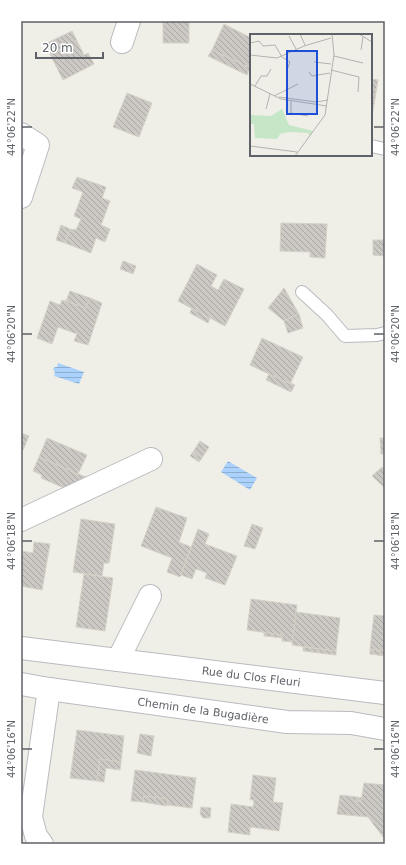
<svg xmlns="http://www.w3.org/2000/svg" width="406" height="865" font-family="'DejaVu Sans',sans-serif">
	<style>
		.water { fill: url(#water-rules) }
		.building { fill: url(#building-back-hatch); stroke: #d5d1c5 }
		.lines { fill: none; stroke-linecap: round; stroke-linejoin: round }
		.lane-casing { stroke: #b9bbc0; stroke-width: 14 }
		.street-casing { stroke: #b9bbc0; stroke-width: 24 }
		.lane { stroke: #fff; stroke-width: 12 }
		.street { stroke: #fff; stroke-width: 22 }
		.ticks { fill: none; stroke: #5e6167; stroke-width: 1.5 }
		.labels { text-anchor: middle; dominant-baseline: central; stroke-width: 3; stroke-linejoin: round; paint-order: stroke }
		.street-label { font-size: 11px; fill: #5e6167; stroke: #fff }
		.inset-road { fill: none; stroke: #b2b2b0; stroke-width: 1 }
		.view { fill: #1d4ed8; fill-opacity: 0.15; stroke: #1d4ed8; stroke-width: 2 }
		.inset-edge { fill: none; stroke: #5e6167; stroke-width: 2 }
		.neatline { fill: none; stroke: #5e6167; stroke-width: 1.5 }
		.ticks-label { font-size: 10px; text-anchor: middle; fill: #5e6167 }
	</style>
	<defs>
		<pattern id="water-rules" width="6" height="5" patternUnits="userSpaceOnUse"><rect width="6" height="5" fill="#aad2fc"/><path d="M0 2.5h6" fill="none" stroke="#8eaed0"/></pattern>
		<pattern id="building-back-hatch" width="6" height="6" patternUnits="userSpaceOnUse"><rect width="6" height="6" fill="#ccc9c4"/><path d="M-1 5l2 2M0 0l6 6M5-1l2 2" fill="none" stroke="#a9a7a3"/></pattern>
	</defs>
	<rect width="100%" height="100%" fill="#f0efe7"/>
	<g class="water">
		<polygon points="58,363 84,372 79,384 54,376 55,373 53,369 55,367 57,367"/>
		<polygon points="228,461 257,478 250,490 221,472"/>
	</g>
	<g class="building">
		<rect x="163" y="21" width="26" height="22"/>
		<polygon points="224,24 251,38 251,66 250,68 212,50"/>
		<polygon points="72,31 84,55 88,53 94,64 63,80 45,44"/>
		<polygon points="212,50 250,68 247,75 208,56"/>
		<polygon points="371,79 378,80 371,122"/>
		<polygon points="127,93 152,103 139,137 113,127"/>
		<polygon points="77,177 106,187 102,198 110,201 101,225 110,229 105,242 96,238 91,253 65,243 70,229 76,230 81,219 74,216 83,192 72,188"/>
		<polygon points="281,223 327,224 325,258 310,257 310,252 280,251"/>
		<polygon points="61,225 70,229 65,243 56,240"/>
		<polygon points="373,240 385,240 385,256 373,255"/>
		<polygon points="123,261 136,266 133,274 120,269"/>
		<polygon points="197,264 217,275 211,286 218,290 224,279 244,289 225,326 178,301"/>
		<polygon points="284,288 299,314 284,321 268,308"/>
		<polygon points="70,291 90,298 86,308 66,301"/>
		<polygon points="90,298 102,303 88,345 74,341 77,334 58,327 52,344 37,338 50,301 60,305 62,300 86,308"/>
		<polygon points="192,308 210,318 208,323 190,313"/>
		<polygon points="299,314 303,328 288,333 284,321"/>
		<polygon points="262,338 303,357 290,384 250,365"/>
		<polygon points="269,374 290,384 291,383 295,385 291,392 266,380"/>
		<polygon points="21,433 29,436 23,450 21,449"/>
		<polygon points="47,438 87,455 78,474 39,457"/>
		<polygon points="380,438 385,438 385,454 381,454"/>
		<polygon points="200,441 209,447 202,458 193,452"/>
		<polygon points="193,452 202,458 199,462 190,456"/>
		<polygon points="39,457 78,474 86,477 64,488 41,478 42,475 33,471"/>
		<polygon points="382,467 385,471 385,488 372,476"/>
		<polygon points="156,507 187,518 179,542 191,547 180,577 167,572 172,558 141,546"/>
		<polygon points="81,519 115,524 109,563 104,563 102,576 73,572"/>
		<polygon points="252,524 263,528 255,549 244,546"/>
		<polygon points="198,529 209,534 205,544 237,556 225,585 205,578 207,573 196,569 192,579 181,575"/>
		<polygon points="34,542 50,544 42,590 21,586 21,551 33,553"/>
		<polygon points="84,574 113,578 105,631 76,627"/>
		<polygon points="251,599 297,605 293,642 282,641 282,635 247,630"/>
		<polygon points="296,612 340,618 336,651 292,645"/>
		<polygon points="374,615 385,616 385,651 370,649"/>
		<polygon points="264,632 282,635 282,638 264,636"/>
		<polygon points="303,647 336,651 336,655 303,651"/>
		<polygon points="370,649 385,651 385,656 370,654"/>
		<polygon points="77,730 124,736 121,762 100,759 97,781 70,778"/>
		<polygon points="140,734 154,736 151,756 137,753"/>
		<polygon points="100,759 121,762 120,770 106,768 104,782 97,781"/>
		<polygon points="135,770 196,778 192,808 168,805 168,799 144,796 143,802 131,801"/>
		<polygon points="253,775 276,778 273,802 283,803 279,831 250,827 250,835 228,832 231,804 253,807 254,800 250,800"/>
		<polygon points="364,783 385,785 383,814 385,817 385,835 383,837 368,817 337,814 340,795 357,797 356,801 361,801"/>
		<polygon points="144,796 168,799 167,806 143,802"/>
		<polygon points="357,797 362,798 361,801 356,801"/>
		<polygon points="201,807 211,808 210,818 203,818 200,814"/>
	</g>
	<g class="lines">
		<g class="lane-casing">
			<g id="lane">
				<polyline points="371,146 385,149"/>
				<polyline points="302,292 327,315 345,336 377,335 385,333"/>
			</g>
		</g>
		<g class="street-casing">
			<g id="street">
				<polyline points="122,42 129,21"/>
				<polyline points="21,134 38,145 21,197"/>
				<polyline points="21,520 151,459"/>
				<path id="s1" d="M21,648L385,693"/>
				<polyline points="118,660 150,596"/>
				<path id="s2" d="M21,684L49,689L287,722L351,723L385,729"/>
				<polyline points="42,844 36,836 31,817 49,689"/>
			</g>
		</g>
		<use href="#lane" class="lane"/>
		<use href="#street" class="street"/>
	</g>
	<path class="ticks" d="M22,127H32M374,127H384M22,334H32M374,334H384M22,541H32M374,541H384M22,749H32M374,749H384"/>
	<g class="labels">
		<g class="street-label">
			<text stroke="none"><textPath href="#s1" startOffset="232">Rue du Clos Fleuri</textPath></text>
			<text stroke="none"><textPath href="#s2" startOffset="184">Chemin de la Bugadière</textPath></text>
		</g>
	</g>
	<g transform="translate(250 34)">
		<rect width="122" height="122" fill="#f0efe7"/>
		<path d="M32,75L39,91L63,97L59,102L58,99L39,98L30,100L27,105L5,104L4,90H0V81L21,82Z" fill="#c5e6c7"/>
		<path class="inset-road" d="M50,0L55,11M109,0L122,8M39,2L46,15M0,9L9,7L13,12L25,11L32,23L40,28L37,36M111,16L113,3M0,18V21L27,24L54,12L81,4M84,22L113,29M64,28L81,30M81,36L109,43L108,58M59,38L62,42L80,39M0,50L31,65L77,72M5,52L11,42H17L21,35M24,62L48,50M29,63L66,68L78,66M41,67V79L58,82M16,75L20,60M0,112L47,118M45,122L75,81L84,21L82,0"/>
		<path class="view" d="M37,17H67V80H37Z"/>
		<rect width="122" height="122" class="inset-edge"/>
	</g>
	<rect width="406" height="865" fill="none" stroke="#ffffff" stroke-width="44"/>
	<path d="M36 52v6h67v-6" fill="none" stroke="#5e6167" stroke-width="2"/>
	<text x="42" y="52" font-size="12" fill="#5e6167" stroke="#ffffff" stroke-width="3" paint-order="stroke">20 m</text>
	<rect x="22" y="22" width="362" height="821" class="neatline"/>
	<g class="ticks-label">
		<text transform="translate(11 127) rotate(-90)" y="4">44°06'22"N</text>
		<text transform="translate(395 127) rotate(-90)" y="4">44°06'22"N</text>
		<text transform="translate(11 334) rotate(-90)" y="4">44°06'20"N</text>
		<text transform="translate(395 334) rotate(-90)" y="4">44°06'20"N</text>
		<text transform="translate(11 541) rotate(-90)" y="4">44°06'18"N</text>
		<text transform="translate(395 541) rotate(-90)" y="4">44°06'18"N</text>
		<text transform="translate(11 749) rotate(-90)" y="4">44°06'16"N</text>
		<text transform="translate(395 749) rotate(-90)" y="4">44°06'16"N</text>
	</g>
</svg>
